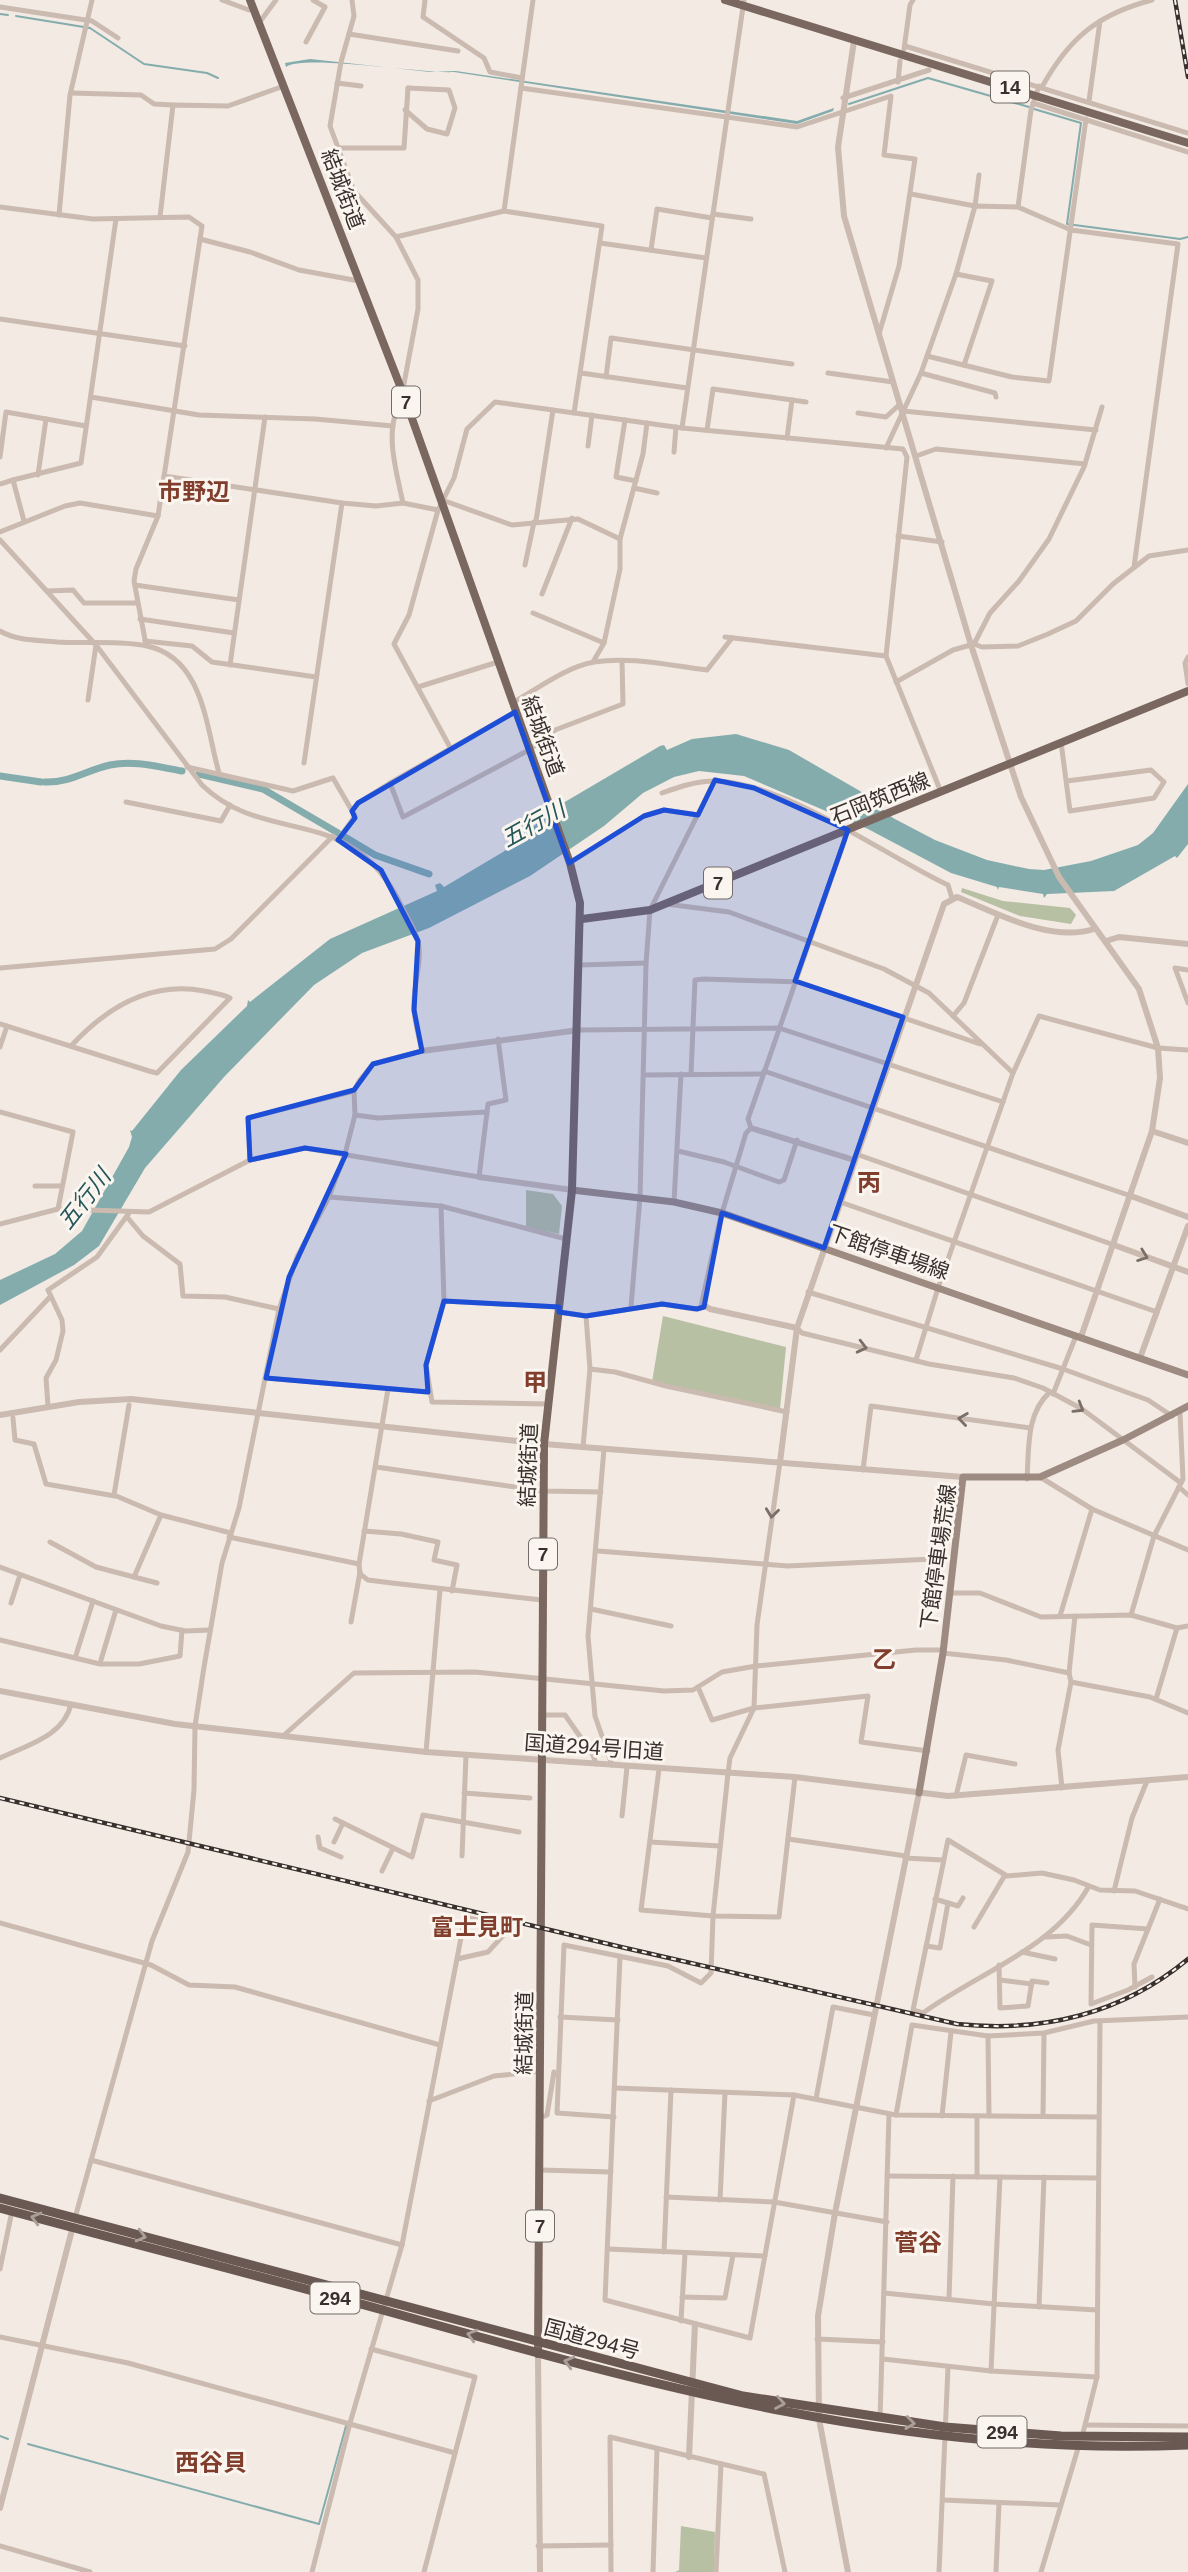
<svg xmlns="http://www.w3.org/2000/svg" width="1188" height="2572" font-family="Helvetica,'Noto Sans JP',sans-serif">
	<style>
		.green { fill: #b8c0a4 }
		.water { fill: #84acad }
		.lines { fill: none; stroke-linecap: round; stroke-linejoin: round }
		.stream { stroke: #84acad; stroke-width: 2 }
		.canal { stroke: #84acad; stroke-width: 7 }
		.minor { stroke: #cabaaf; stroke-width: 5 }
		.tertiary { stroke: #cabaaf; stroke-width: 6 }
		.secondary { stroke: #9d8a81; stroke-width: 7 }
		.primary { stroke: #7a675f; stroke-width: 8 }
		.trunk { stroke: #6a5852; stroke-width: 9 }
		.rail-casing { stroke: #39302d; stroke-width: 4.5 }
		.rail { stroke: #faf5ef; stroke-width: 2; stroke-dasharray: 5; stroke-linecap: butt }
		.oneway { stroke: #7a6e68 }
		.oneway2 { stroke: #ab9f99 }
		.marked { fill: #1d4ed8; fill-opacity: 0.2; stroke: #1d4ed8; stroke-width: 5; stroke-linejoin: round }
		.labels { text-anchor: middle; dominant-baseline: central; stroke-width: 6; stroke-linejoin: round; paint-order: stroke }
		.shield { fill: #faf5ef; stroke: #736b67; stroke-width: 2 }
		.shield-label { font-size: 19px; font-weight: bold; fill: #39302d }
		.street-label { font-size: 21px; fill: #39302d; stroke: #faf5ef }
		.water-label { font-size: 23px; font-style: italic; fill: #255658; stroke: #faf5ef }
		.neighbourhood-label { font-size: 23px; font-weight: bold; fill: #813e2d; stroke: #faf5ef }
		.quarter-label { font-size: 24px; font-weight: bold; fill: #813e2d; stroke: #faf5ef }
	</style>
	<rect width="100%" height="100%" fill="#f2eae3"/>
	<g class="green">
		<polygon points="962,888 1003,901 1070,908 1076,915 1071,924 1020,916 961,892"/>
		<polygon points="526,1190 553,1194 562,1206 559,1234 526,1227"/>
		<polygon points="663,1316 786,1347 780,1409 652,1382"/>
		<polygon points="681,2526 715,2532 714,2572 675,2572 679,2570"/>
	</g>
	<g class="water">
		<path d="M310,59L430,72L456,71L797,121L834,108L833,111L797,124L454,72C422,74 305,54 286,67L285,63Z"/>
		<polygon points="736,734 789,750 860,791 893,818 935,840 987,860 1029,869 1044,870 1091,861 1138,845 1153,833 1188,784 1188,844 1177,858 1175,856 1114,891 1047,894 1044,898 1043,894 999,887 998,890 997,887 951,873 868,829 744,776 699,771 674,777 643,793 604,826 530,876 429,928 362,953 314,985 224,1077 145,1168 99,1246 74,1265 0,1305 0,1280 55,1254 82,1231 129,1147 132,1137 130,1130 132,1131 181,1070 247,1006 248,1000 250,1002 330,939 437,891 435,885 440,883 444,887 503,852 558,806 660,746 664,745 667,750 692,739"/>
	</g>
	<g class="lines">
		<g class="stream">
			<polyline points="0,14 8,15"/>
			<polyline points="16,16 90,28 144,64 207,73 218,78"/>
			<polyline points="849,104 928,78 1029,107"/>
			<polyline points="1034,109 1081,123 1067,224 1180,239 1188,237"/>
			<polyline points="0,2436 8,2439"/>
			<polyline points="28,2444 319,2524 346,2426"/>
		</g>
		<g class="canal">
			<polyline points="199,774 263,789 338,833"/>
			<polyline points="0,776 41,782"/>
			<path d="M45,782C69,783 87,770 110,765C134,760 158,767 182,771"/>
			<polyline points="345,837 375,855 429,874"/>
		</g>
		<g class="minor">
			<polyline points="222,0 249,10 253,8"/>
			<polyline points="352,0 354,16 341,62 330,126 354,191 396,237 418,280 418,309 403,389"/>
			<polyline points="425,0 423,17 484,58 490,72 522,78"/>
			<polyline points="0,7 92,21 118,38"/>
			<polyline points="259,23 276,0"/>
			<polyline points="349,34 458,51"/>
			<polyline points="306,42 325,7 313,0"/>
			<polyline points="905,46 1188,133"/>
			<polyline points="904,49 910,5 913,0"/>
			<polyline points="898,82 900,61"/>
			<polyline points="337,83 361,86"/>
			<path d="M1042,87C1069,38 1098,14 1152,0"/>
			<polyline points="521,88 797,127 891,96 884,155 915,159 899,266 879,334"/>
			<polyline points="71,93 141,95 154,104 173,105"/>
			<polyline points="843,98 929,70"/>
			<polyline points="1089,101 1100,21"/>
			<polyline points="1033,103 1188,152"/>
			<polyline points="405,110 427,129 447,134 455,108 449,90 408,88"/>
			<polyline points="339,148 404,148 408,88"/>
			<polyline points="911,194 975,206 979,175"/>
			<polyline points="0,207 93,219 189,217 202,226 158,516 136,569 134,581 146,645"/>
			<polyline points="1018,207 1031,110 1039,86"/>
			<polyline points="504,211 533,0"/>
			<polyline points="713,214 751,219"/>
			<polyline points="59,215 70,95 92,0"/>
			<polyline points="160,217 173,105 228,106 284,86"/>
			<polyline points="396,237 504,211 602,226 574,413"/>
			<polyline points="200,239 250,252 299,270 359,281"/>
			<polyline points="600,243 706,258"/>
			<polyline points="651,250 657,209 712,218"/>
			<polyline points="956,274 992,281 964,365"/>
			<polyline points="0,319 185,346"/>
			<polyline points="927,356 1012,377 1049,381 1086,119"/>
			<polyline points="581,373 687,388"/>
			<polyline points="828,373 893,382"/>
			<polyline points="921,373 995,393 996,397"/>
			<polyline points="606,377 611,338 792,364"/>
			<polyline points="91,397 199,415 315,419 393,426"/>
			<polyline points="903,411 1096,430"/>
			<polyline points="858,413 886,417 900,404"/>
			<polyline points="625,420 616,477 636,481"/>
			<polyline points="682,428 744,0"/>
			<polyline points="707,430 713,389 806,402"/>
			<polyline points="787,438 792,400"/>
			<polyline points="588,446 592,415"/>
			<polyline points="886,448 921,373 956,274 975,206 1018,207 1071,230 1178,244 1134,567"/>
			<polyline points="674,452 676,427"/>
			<polyline points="916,456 936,449 1085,464"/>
			<polyline points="0,457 6,412 86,426"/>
			<polyline points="38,475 46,419"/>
			<polyline points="164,476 342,503 376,506 403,503 438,510"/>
			<polyline points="0,484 13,480"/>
			<polyline points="634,488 657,493"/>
			<polyline points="445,501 512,525 578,519 620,539"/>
			<path d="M403,503C396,469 382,427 404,396"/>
			<polyline points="24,521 13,480 81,463 116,219"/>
			<polyline points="536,521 553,410"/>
			<polyline points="0,532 65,506 80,503 158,516"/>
			<polyline points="898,536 942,542"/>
			<path d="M0,540L96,645L202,785C267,848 351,800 402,907C407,917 415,929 418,941C423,962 412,987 414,1010C415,1023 419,1038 422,1051L373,1064L359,1081L354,1091L355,1115L345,1154L329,1197L297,1257L279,1309L239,1508L222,1563L204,1667L195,1726L194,1790L188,1852L152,1941L75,2218"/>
			<polyline points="525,565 534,522"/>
			<polyline points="135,585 239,600"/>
			<polyline points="48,591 73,590 84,603 136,603"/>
			<polyline points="542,594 572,518"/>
			<polyline points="533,613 604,643"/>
			<polyline points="140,619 234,633"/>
			<path d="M0,631C17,641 38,640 57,642C86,644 120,640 147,646C204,658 206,728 219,773"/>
			<polyline points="725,637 886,656"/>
			<polyline points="145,641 192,646 212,662 316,677"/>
			<polyline points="974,644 990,613 1019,581 1049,539 1084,467 1102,407"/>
			<polyline points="1188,657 1185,663 1188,684"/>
			<polyline points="593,662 604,643 620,569 620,539 643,454 647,423"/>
			<polyline points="230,665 265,417"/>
			<polyline points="896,682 953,650 974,644 982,647 1018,646 1048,634 1076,621 1113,584 1149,556 1188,550"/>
			<polyline points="418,687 498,662"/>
			<polyline points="88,700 96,645"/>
			<path d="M512,703C537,689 566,667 594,662C631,656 671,666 707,670L732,638"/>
			<polyline points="1061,742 1070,811 1154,798 1164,782 1151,770 1067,781"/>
			<polyline points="451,749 394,644 409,615 438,510 454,478 467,429 495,402 682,428 903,449 907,457 886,656 941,792"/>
			<polyline points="304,763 342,503"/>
			<polyline points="187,767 293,791 333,778 355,816 338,840"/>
			<polyline points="390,783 403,817 529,750 555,730 623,704 622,661"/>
			<path d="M662,793C679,787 696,781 714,781C783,781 884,855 948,885L952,898"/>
			<polyline points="126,802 221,821 230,805"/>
			<polyline points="352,811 358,803 390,783 515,712"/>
			<polyline points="570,863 644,816 664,810 698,815"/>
			<polyline points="666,904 729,912 884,969 929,993 1013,1073"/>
			<polyline points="580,965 646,963"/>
			<polyline points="0,968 215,949 231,939 333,836"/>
			<polyline points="1188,970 1175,968 1188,1003"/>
			<polyline points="953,1016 964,1003 998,915"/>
			<path d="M0,1024L149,1071L157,1073L230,998C222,994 213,993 204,991C151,981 106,1008 71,1046"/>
			<polyline points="579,1030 779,1028 1003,1102"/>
			<polyline points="0,1047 7,1026"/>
			<polyline points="764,1071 1131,1196"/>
			<polyline points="691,1074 695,980 704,979 799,982 980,1044"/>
			<polyline points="645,1075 763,1074"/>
			<polyline points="0,1112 73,1132 58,1209"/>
			<polyline points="355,1115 378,1118 487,1112"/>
			<polyline points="678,1151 724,1162 779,1182 784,1180 797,1140"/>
			<polyline points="856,1154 1114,1245"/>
			<polyline points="250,1160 248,1118 354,1091"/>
			<polyline points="35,1186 61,1186"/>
			<polyline points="329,1197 441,1206 566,1239"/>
			<polyline points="674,1202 681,1074"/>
			<polyline points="840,1202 1157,1312"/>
			<polyline points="441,1206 444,1301 426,1365 432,1402 548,1404"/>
			<polyline points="722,1213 746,1133 751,1128 748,1119 845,839 842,832"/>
			<polyline points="127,1217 143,1236 180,1264 183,1296 225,1297 279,1309"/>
			<polyline points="0,1224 58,1209 149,1212 250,1160 305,1148 479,1177 488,1104 506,1100 498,1039"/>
			<polyline points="808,1292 1063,1369 1148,1400 1172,1416"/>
			<polyline points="444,1301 559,1307"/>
			<polyline points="631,1307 640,1197 646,964 650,910 715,780"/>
			<polyline points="559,1312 586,1316 662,1304 694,1309 704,1307"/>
			<polyline points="797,1328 802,1333 929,1364 1014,1378 1043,1388 1082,1409 1181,1483"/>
			<polyline points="0,1350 49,1298"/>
			<polyline points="916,1360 938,1288 1013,1073 1039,1016 1158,1048 1188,1050"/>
			<polyline points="590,1369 615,1372 666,1386 787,1412"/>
			<polyline points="266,1378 428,1392"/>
			<polyline points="388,1389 359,1564 360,1574 368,1580 392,1583 542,1600"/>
			<polyline points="1053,1394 1076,1336"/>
			<polyline points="129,1405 114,1495 161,1515 231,1533"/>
			<polyline points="48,1406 46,1378 56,1360 63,1331 62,1320 48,1290 97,1257 129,1213"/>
			<polyline points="13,1418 15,1440 34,1444 46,1484 115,1496"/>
			<polyline points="583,1447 590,1369 586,1316"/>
			<polyline points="604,1449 588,1636 595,1716 612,1765"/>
			<polyline points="376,1467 543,1491 601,1492"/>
			<polyline points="863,1470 871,1406 1030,1428"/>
			<polyline points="1040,1477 1092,1509 1188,1550"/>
			<path d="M1027,1479C1029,1448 1026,1413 1050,1392"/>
			<polyline points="1179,1487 1188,1495"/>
			<polyline points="364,1531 401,1534 438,1542 434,1560 457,1565 452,1591"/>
			<polyline points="229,1537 359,1564"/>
			<polyline points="50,1542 96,1567 134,1577"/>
			<polyline points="598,1551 788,1566 953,1558"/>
			<polyline points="0,1567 161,1626 185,1631 210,1630"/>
			<polyline points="157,1583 134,1577 161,1515"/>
			<polyline points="949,1593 980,1593 1041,1617 1131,1615 1177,1628 1188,1626"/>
			<polyline points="11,1603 20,1575"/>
			<polyline points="591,1609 671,1626"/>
			<polyline points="1131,1615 1154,1536 1183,1479 1180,1413"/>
			<polyline points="1060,1616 1092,1509"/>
			<polyline points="351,1622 360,1572"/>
			<polyline points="0,1640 100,1664 139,1664 180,1656 182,1630"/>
			<polyline points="943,1653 1006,1660 1069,1673"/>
			<polyline points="76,1655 93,1601"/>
			<polyline points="101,1660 116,1610"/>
			<polyline points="1071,1682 1150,1697 1188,1713"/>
			<polyline points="698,1687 712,1720 754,1708 868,1696 861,1742 928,1751"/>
			<polyline points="1156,1699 1177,1628"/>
			<polyline points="543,1715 565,1715 593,1755 596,1764"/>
			<polyline points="283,1736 354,1673 475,1672 664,1691 693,1690 722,1672 756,1666 916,1650 943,1650"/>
			<polyline points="426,1752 440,1590"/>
			<path d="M0,1758C27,1745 64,1736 71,1704"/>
			<polyline points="659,1769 641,1910 713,1916 779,1917 795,1777"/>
			<polyline points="1062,1788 1058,1750 1071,1682 1069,1673 1075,1616"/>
			<polyline points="464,1793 530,1798"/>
			<polyline points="956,1796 966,1755 1015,1764"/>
			<polyline points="622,1816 627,1767"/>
			<polyline points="335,1819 412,1857 423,1815 519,1832"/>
			<polyline points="318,1837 320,1848 341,1857"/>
			<polyline points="788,1839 906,1856"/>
			<polyline points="334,1842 343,1823"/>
			<polyline points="650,1842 720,1846"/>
			<polyline points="462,1856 466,1756"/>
			<polyline points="905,1858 942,1860"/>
			<polyline points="382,1871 393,1848"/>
			<path d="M1089,1886C1054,1949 979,1972 923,2013L913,2010L948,1840L1007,1876L1042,1873L1074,1880L1100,1890L1135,1891L1188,1909"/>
			<polyline points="1114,1891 1132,1818 1147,1781"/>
			<polyline points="935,1899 958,1906 963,1898"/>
			<polyline points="0,1923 151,1965 189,1985 235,1987 440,2045"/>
			<polyline points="974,1927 1005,1875"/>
			<polyline points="1148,1929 1092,1925 1091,2004 1128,1990 1152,1977"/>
			<polyline points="1046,1937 1067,1936 1091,1945"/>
			<polyline points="926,1946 940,1948 948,1903"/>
			<polyline points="1022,1952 1055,1959"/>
			<polyline points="620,1957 605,2300 750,2338 794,2095"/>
			<polyline points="999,1965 1000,2008 1028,2006 1032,1981 1047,1983"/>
			<polyline points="1000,1980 1032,1984"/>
			<polyline points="1135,1987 1134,1964 1160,1899"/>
			<polyline points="560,2017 618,2020"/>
			<polyline points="988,2036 989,2116"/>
			<polyline points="615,2088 794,2095 896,2115 1098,2117"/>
			<polyline points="816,2099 833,2007 874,2015"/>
			<polyline points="429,2101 494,2076 534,2072"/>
			<polyline points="896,2115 912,2025 988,2036 1044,2033 1094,2021 1188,2017"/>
			<polyline points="942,2116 951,2032"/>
			<polyline points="977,2116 977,2177"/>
			<polyline points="1043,2116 1044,2033"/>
			<polyline points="614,2117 557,2113 564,1945 668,1966 701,1983 711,1973 713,1916 728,1773 730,1758 754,1708 757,1625 780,1462"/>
			<polyline points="540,2118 547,2115 554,2072"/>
			<polyline points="91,2160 402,2245"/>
			<polyline points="540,2170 611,2172"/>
			<polyline points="887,2176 1098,2178"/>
			<polyline points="666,2197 774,2202 887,2222"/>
			<polyline points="720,2200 725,2093"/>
			<polyline points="608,2249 765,2256"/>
			<polyline points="664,2252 671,2090"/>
			<polyline points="0,2269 12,2211"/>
			<polyline points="884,2293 994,2304 1097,2310"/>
			<polyline points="682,2297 725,2298 733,2255"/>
			<polyline points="949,2299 953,2176"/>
			<polyline points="1039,2307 1044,2177"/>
			<polyline points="681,2321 685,2253"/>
			<polyline points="0,2337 128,2363 455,2453"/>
			<polyline points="817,2339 883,2342"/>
			<polyline points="371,2349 475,2377 424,2572"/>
			<polyline points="883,2359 991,2371 1097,2377"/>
			<polyline points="991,2371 1000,2177"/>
			<polyline points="880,2419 889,2114"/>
			<polyline points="1086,2425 1188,2426"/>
			<polyline points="1082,2437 1097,2377 1100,2021"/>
			<polyline points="943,2500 1060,2505"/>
			<polyline points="0,2546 90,2572"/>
			<polyline points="538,2546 611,2545"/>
			<polyline points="312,2572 350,2423 402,2245 465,1917 510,1928 488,1952 457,1959"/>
			<polyline points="611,2572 610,2437 764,2474 785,2572"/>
			<polyline points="653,2572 657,2449"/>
			<polyline points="716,2572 721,2464"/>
			<polyline points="939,2572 948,2367"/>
			<polyline points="996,2572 999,2503"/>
			<polyline points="1041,2572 1079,2445"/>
		</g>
		<g class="tertiary">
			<polyline points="854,41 838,147 844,216 971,645 1021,797 1059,877 1139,989 1158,1048 1160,1078 1152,1131 1081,1337"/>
			<polyline points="1106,941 1119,937 1188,944"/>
			<polyline points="422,1051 579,1030"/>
			<polyline points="751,1128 854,1160"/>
			<polyline points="1152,1131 1188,1143"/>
			<polyline points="479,1177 572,1190"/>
			<polyline points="1131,1196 1188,1217"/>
			<polyline points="722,1213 702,1304 710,1309 797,1328"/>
			<polyline points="1114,1245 1188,1272"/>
			<polyline points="1140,1358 1188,1226"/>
			<polyline points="0,1415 79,1402 131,1399 544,1444 963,1477"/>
			<path d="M780,1462L797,1328L944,904L957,897C997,913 1050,943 1094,929"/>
			<polyline points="0,1691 175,1724 426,1752 795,1777 948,1796 1188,1777"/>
			<polyline points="538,2354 540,2572"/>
			<polyline points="689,2457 695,2324"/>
			<polyline points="0,2508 73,2226"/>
			<polyline points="848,2572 819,2419 818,2316 835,2213 919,1793"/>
		</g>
		<g class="secondary">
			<polyline points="572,1190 674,1202 722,1213 1188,1375"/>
			<polyline points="919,1793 943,1653 963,1477 1040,1477 1123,1440 1188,1406"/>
		</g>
		<g class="primary">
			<polyline points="250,0 404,396 570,863 580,903 572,1190 544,1444 538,2354"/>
			<polyline points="725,0 1188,143"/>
			<polyline points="582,919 650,910 1188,691"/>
		</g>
		<g class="trunk">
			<polyline points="0,2198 743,2396 945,2427 1061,2436 1188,2437"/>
			<path d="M0,2208C130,2243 260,2276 390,2312C657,2387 907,2457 1188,2445"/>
		</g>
		<g class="rail-casing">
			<g id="rail">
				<polyline points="1175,0 1188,77"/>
				<path d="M0,1798L621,1947L957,2024C1042,2033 1122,2014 1188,1959"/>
			</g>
		</g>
		<use href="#rail" class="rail"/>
	</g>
	<defs><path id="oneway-chevron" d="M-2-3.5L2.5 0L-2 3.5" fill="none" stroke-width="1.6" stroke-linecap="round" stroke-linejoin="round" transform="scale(1.75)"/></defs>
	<g class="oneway">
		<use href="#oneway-chevron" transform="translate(1143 1256) rotate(20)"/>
		<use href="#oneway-chevron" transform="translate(862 1347) rotate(14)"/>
		<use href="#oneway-chevron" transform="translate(1079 1408) rotate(31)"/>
		<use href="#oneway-chevron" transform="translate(963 1419) rotate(-172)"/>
		<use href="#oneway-chevron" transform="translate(772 1513) rotate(97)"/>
	</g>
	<g class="oneway2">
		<use href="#oneway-chevron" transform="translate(36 2218) rotate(-165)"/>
		<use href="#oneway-chevron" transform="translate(141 2236) rotate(15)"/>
		<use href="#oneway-chevron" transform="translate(472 2335) rotate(-164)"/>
		<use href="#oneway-chevron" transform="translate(569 2362) rotate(-165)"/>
		<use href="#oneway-chevron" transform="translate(780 2403) rotate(10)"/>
		<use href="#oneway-chevron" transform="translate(910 2423) rotate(7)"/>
	</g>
	<path class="marked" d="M515,712L569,863L644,816L664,810L698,815L715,780L754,788L848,830L795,981L903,1017L824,1248L722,1213L704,1307L697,1309L662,1304L586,1316L559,1312V1307L444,1301L426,1365L428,1392L266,1378L289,1277L346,1154L305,1148L250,1160L248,1118L354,1090L373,1064L422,1051L414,1010L418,941L381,870L338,840L355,818L352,811L358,803Z"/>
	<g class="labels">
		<g class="shield">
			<rect x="991" y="71.5" width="38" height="31" rx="5"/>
			<rect x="392" y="386.5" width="28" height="31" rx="5"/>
			<rect x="704" y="867.5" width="28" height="31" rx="5"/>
			<rect x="529" y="1538.5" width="28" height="31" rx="5"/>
			<rect x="526" y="2210.5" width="28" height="31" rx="5"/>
			<rect x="310.5" y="2282.5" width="49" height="31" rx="5"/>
			<rect x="977.5" y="2416.5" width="49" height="31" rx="5"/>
		</g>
		<g class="shield-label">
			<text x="1010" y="87">14</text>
			<text x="406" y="402">7</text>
			<text x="718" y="883">7</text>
			<text x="543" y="1554">7</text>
			<text x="540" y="2226">7</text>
			<text x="335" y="2298">294</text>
			<text x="1002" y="2432">294</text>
		</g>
		<g class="street-label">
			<text transform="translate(343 189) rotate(69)">結城街道</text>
			<text transform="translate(543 736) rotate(70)">結城街道</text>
			<text transform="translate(880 798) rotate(-22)">石岡筑西線</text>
			<text transform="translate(889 1252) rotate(19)">下館停車場線</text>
			<text transform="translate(528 1465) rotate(-88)">結城街道</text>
			<text transform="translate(938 1557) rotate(-82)">下館停車場荒線</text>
			<text transform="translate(594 1747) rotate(4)">国道294号旧道</text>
			<text transform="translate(524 2033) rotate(-89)">結城街道</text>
			<text transform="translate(592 2339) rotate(15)">国道294号</text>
		</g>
		<g class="water-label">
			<text transform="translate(533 824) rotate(-29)">五行川</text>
			<text transform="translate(84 1199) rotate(-52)">五行川</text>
		</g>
		<g class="neighbourhood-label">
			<text x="477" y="1927">富士見町</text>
		</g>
		<g class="quarter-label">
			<text x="194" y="491">市野辺</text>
			<text x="869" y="1182">丙</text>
			<text x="535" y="1382">甲</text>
			<text x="884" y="1659">乙</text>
			<text x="918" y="2242">菅谷</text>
			<text x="211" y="2462">西谷貝</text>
		</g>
	</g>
</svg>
